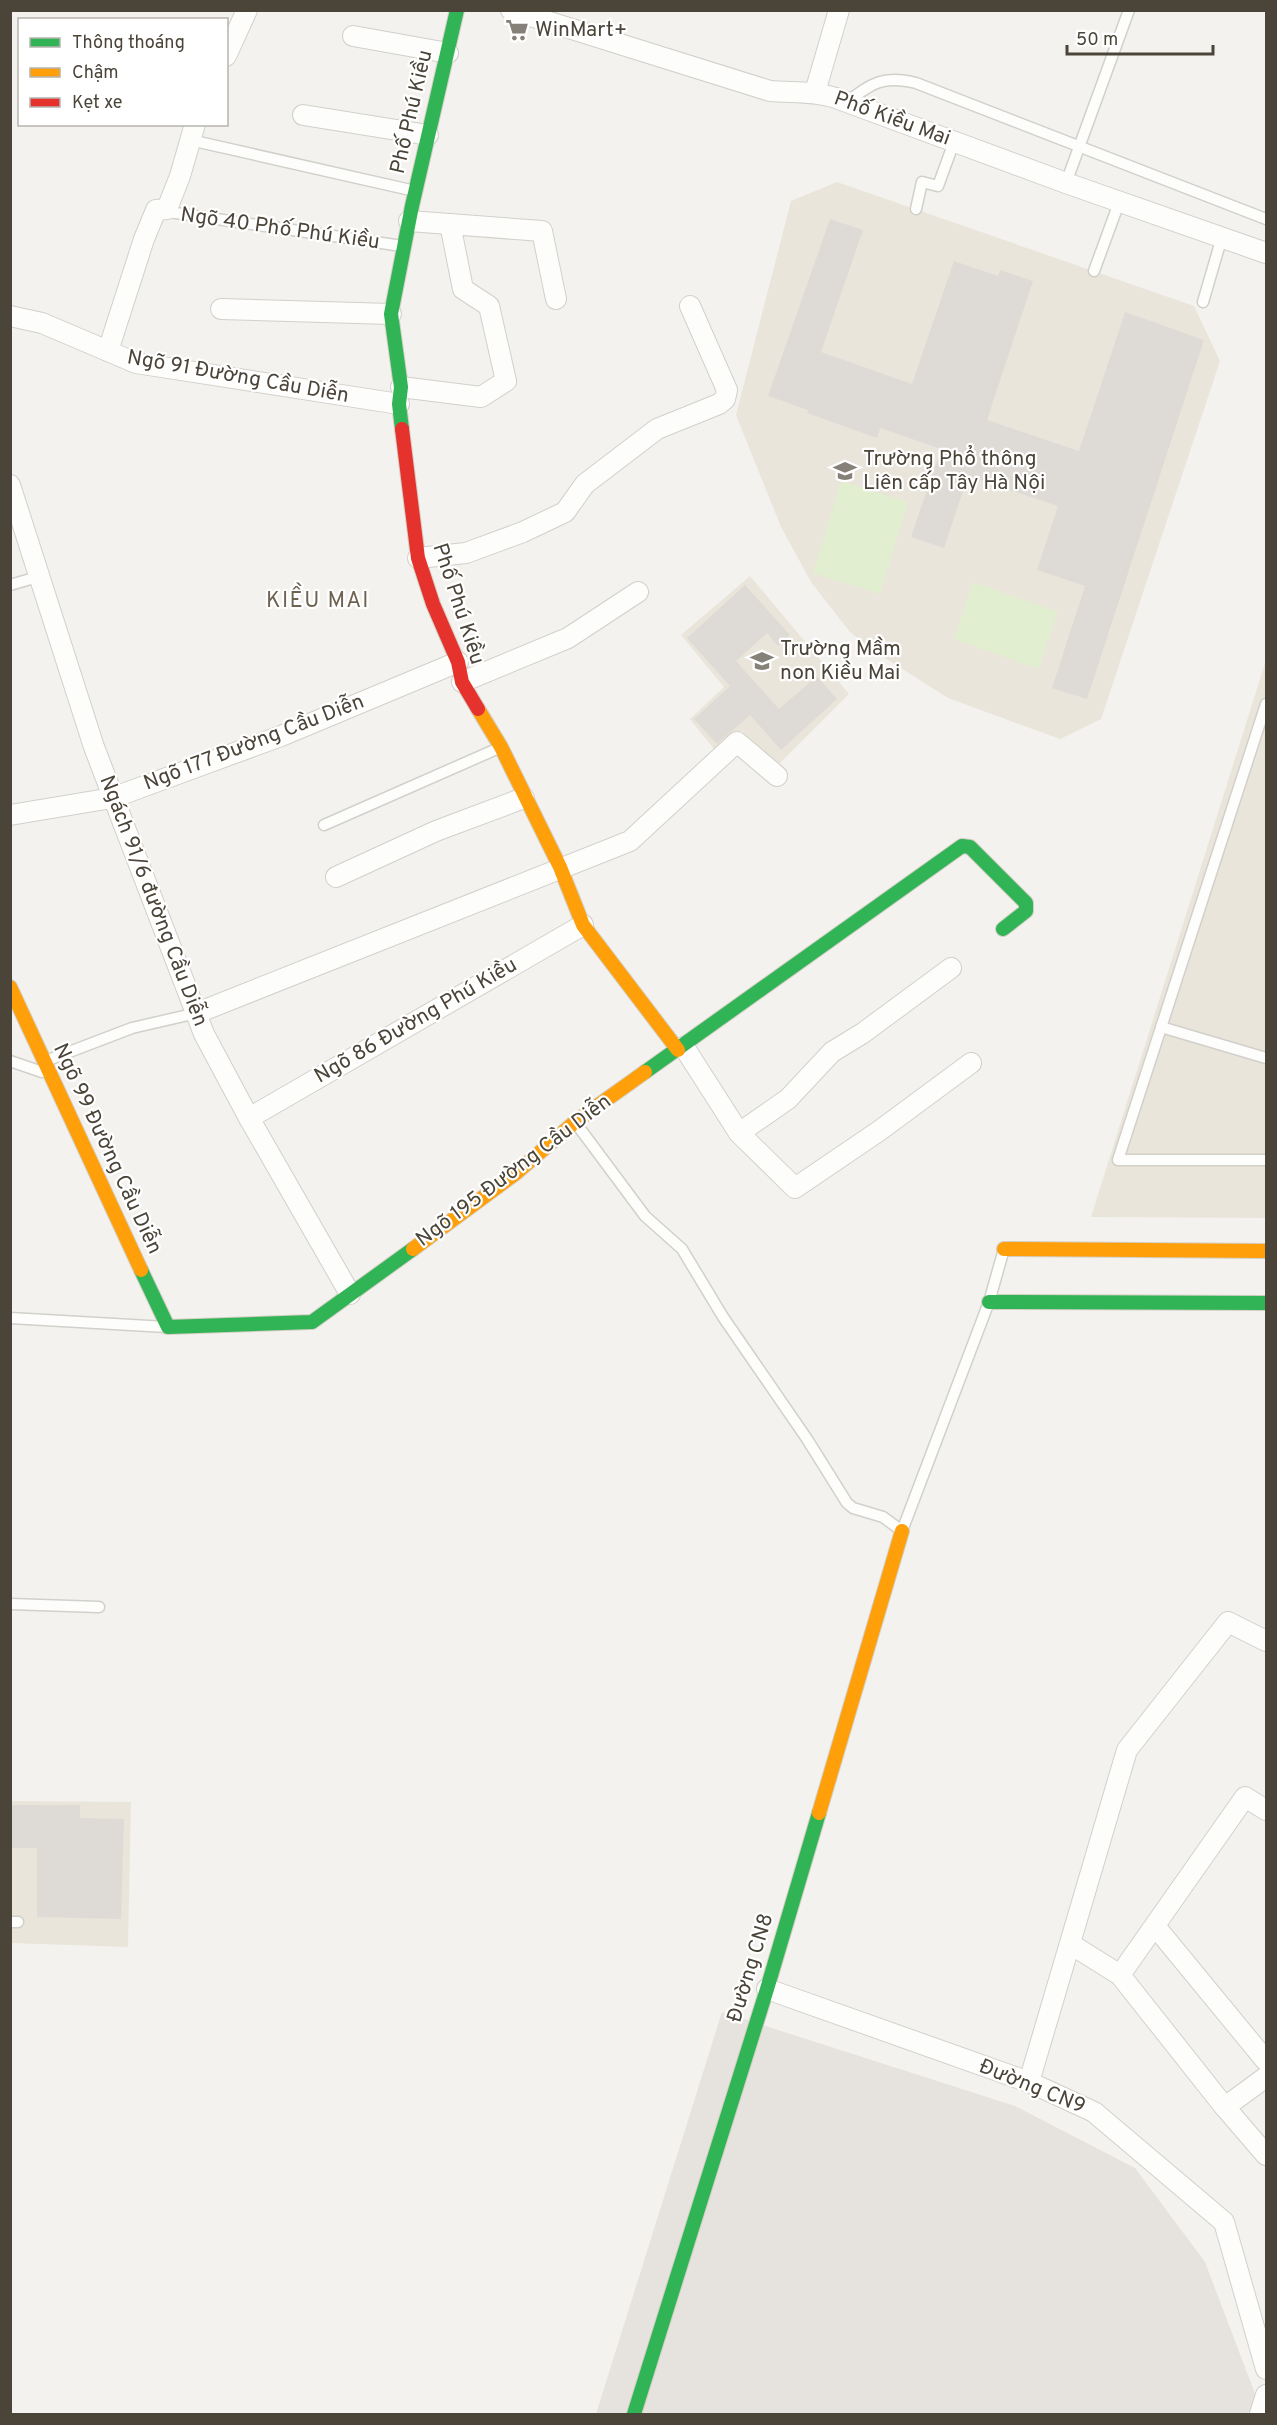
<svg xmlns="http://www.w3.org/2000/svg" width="1277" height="2425" font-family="Overpass,sans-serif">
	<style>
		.industrial { fill: #e6e2de }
		.education { fill: #eae5da }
		.green { fill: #e1eecf }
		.building { fill: #dedbd6 }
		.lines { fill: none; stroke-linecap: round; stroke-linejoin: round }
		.lane-casing { stroke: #d2d0cb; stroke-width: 13 }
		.street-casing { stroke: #d2d0cb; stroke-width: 22 }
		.fast-casing { stroke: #d3cfc5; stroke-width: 16 }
		.slow-casing { stroke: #d3cfc5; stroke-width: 16 }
		.jam-casing { stroke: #d3cfc5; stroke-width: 16 }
		.lane { stroke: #fdfdfc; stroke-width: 10 }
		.street { stroke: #fdfdfc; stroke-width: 20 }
		.fast { stroke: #30b455; stroke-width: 14 }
		.slow { stroke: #ff9f0a; stroke-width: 14 }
		.jam { stroke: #e5322d; stroke-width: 14 }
		.labels { text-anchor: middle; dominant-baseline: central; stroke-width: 4.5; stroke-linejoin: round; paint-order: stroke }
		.poi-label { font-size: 21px; fill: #4b4439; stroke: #fff; text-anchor: start }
		.street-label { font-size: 21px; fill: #4b4439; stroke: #fff }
		.neighbourhood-label { font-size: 22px; letter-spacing: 1.5px; fill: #6e6250; stroke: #fff }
	</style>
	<rect width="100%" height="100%" fill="#f4f2ee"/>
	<polygon class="industrial" points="722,2012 1015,2106 1135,2168 1205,2262 1257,2399 1266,2414 596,2414"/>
	<g class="education">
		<polygon points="837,182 1194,306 1220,361 1101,719 1060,739 948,698 874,651 850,632 811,582 781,527 736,415 791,201"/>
		<polygon points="750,576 849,694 778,765 742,731 717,753 690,719 724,687 681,635"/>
		<polygon points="1266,660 1266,1218 1091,1217"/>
		<polygon points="11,1801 131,1802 128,1947 11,1943"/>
	</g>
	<g class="green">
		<polygon points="841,481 908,502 880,594 813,573"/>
		<polygon points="973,582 1058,612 1038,669 954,639"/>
	</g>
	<g class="building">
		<polygon points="830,219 863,230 821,352 912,384 954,261 998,276 1000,270 1033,281 987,420 1079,451 1125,312 1204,340 1087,699 1052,688 1085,586 1037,570 1058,506 968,476 944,548 911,537 941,449 880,428 877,438 807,413 808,410 768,396"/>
		<polygon points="745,585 790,635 778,646 767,633 736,661 779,709 817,676 837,699 781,750 750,715 717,744 694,719 730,686 687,638"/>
		<polygon points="10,1805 80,1805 80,1818 124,1819 121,1919 37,1917 37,1848 10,1848"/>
	</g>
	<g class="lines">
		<g class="lane-casing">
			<g id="lane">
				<path d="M847,102C872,83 883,75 916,83L1266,219"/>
				<polyline points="190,140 415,191"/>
				<polyline points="1066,183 1129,10"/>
				<polyline points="916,209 922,182 938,186 954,142"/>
				<polyline points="162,211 402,246"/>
				<polyline points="1094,271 1120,200"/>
				<polyline points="1203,302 1222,237"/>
				<polyline points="10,585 41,576"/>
				<polyline points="1266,704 1118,1160 1266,1160"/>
				<polyline points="324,825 499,748"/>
				<polyline points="1161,1027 1266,1058"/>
				<polyline points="10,1061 42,1072"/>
				<polyline points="43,1062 132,1028 197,1013"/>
				<polyline points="575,1122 645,1216 682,1249 723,1317 807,1439 847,1503 853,1508 883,1517 902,1531 989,1302 1004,1249"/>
				<polyline points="10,1318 166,1327"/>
				<polyline points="10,1604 99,1607"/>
				<polyline points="10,1922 18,1922"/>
			</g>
		</g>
		<g class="street-casing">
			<g id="street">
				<path d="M511,10L770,91C793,93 814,91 836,98L1066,183L1266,253"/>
				<polyline points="353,36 448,53"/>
				<polyline points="226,56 247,10"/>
				<polyline points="815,92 839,10"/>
				<polyline points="303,115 428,135"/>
				<polyline points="409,221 542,231 556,299"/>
				<polyline points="221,309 391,314"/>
				<polyline points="10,316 42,323 136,363 399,404"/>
				<polyline points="108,351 144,239 156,210 167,209 180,176 195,124"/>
				<polyline points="401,387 481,397 506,381 489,306 463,289 450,224"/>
				<polyline points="10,485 94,747 204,1034 249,1118 350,1294"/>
				<polyline points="418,558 466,553 523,532 565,512 585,484 657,429 719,404 725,399 727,390 690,306"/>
				<polyline points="462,682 568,638 638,592"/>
				<polyline points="10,815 112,798 281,736 458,662"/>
				<polyline points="336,877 436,831 524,798"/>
				<polyline points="197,1013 630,841 737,742 777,776"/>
				<polyline points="684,1047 739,1133 795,1188 879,1131 971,1063"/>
				<polyline points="249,1118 583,925"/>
				<polyline points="739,1133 788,1099 832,1052 863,1033 951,968"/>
				<polyline points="1155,1926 1266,2061"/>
				<polyline points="1072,1945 1120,1975 1223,2105 1266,2155"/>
				<polyline points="1120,1975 1245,1797 1266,1810"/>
				<polyline points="767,1989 1029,2082 1094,2112 1224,2222 1266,2369"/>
				<polyline points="1029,2082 1127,1750 1228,1622 1266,1641"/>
				<polyline points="1225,2107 1266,2077"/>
				<polyline points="1260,2414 1266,2395"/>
			</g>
		</g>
		<g class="fast-casing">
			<g id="fast">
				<polyline points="402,429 399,404 401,387 391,314 412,206 457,10"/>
				<polyline points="645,1072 962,846 970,847 1026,903 1026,911 1003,929"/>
				<polyline points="141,1270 168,1327 312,1322 413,1249"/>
				<polyline points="989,1302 1266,1303"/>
				<polyline points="634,2414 767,1989 819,1813"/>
			</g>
		</g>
		<g class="slow-casing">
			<g id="slow">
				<polyline points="478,709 501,747 560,867 583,925 678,1050"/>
				<polyline points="10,987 141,1270"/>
				<polyline points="413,1249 516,1173 575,1122 645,1072"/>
				<polyline points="1004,1249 1266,1251"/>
				<polyline points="819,1813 902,1531"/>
			</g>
		</g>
		<g class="jam-casing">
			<polyline id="jam" points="402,429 418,558 433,604 458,662 462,682 478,709"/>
		</g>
		<use href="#lane" class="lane"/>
		<use href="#street" class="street"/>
		<use href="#fast" class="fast"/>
		<use href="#slow" class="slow"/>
		<use href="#jam" class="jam"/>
	</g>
	<defs>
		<g id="supermarket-bare" transform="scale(1.8)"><path d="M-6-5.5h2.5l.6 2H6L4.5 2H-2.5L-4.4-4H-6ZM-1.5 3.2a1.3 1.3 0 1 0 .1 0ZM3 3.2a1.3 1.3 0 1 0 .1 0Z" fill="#868178" stroke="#fff" stroke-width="2.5" paint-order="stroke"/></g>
		<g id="school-bare" transform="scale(1.8)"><path d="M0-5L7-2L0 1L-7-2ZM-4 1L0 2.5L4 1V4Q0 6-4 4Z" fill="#868178" stroke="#fff" stroke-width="2.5" paint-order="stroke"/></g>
	</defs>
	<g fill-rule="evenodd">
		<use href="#supermarket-bare" x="517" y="30"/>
		<use href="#school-bare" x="845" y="471"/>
		<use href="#school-bare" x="762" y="661"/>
	</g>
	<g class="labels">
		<g class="poi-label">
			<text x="535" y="30">WinMart+</text>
			<text x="863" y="459">Trường Phổ thông<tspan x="863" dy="24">Liên cấp Tây Hà Nội</tspan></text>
			<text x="780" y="649">Trường Mầm<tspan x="780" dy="24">non Kiều Mai</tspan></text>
		</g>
		<g class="street-label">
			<text transform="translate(412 112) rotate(-77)">Phố Phú Kiều</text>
			<text transform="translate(892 119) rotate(20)">Phố Kiều Mai</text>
			<text transform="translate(280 229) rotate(8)">Ngõ 40 Phố Phú Kiều</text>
			<text transform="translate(238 377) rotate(10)">Ngõ 91 Đường Cầu Diễn</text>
			<text transform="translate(458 604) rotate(72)">Phố Phú Kiều</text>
			<text transform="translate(254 743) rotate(-21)">Ngõ 177 Đường Cầu Diễn</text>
			<text transform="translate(153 901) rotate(69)">Ngách 91/6 đường Cầu Diễn</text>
			<text transform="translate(416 1021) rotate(-30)">Ngõ 86 Đường Phú Kiều</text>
			<text transform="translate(107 1149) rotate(65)">Ngõ 99 Đường Cầu Diễn</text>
			<text transform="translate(514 1171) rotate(-37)">Ngõ 195 Đường Cầu Diễn</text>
			<text transform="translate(751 1968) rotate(-73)">Đường CN8</text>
			<text transform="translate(1032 2087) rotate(22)">Đường CN9</text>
		</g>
		<g class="neighbourhood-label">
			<text x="318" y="601">KIỀU MAI</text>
		</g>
	</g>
	<rect width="1277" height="2425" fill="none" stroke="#4b4439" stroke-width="24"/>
	<rect x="18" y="18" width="210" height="108" fill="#ffffff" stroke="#b7b4b0" stroke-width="1.5"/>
	<rect x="30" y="38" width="30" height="9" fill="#30b455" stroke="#b7b4b0" stroke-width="1.5"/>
	<text x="72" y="48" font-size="18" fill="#4b4439">Thông thoáng</text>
	<rect x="30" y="68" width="30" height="9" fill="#ff9f0a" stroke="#b7b4b0" stroke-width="1.5"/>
	<text x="72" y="78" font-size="18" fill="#4b4439">Chậm</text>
	<rect x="30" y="98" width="30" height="9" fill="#e5322d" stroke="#b7b4b0" stroke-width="1.5"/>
	<text x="72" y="108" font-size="18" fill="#4b4439">Kẹt xe</text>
	<path d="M1067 45v9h146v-9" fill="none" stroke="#4b4439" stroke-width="3"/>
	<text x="1076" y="45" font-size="18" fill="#4b4439" stroke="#ffffff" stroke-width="4.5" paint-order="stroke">50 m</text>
</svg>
